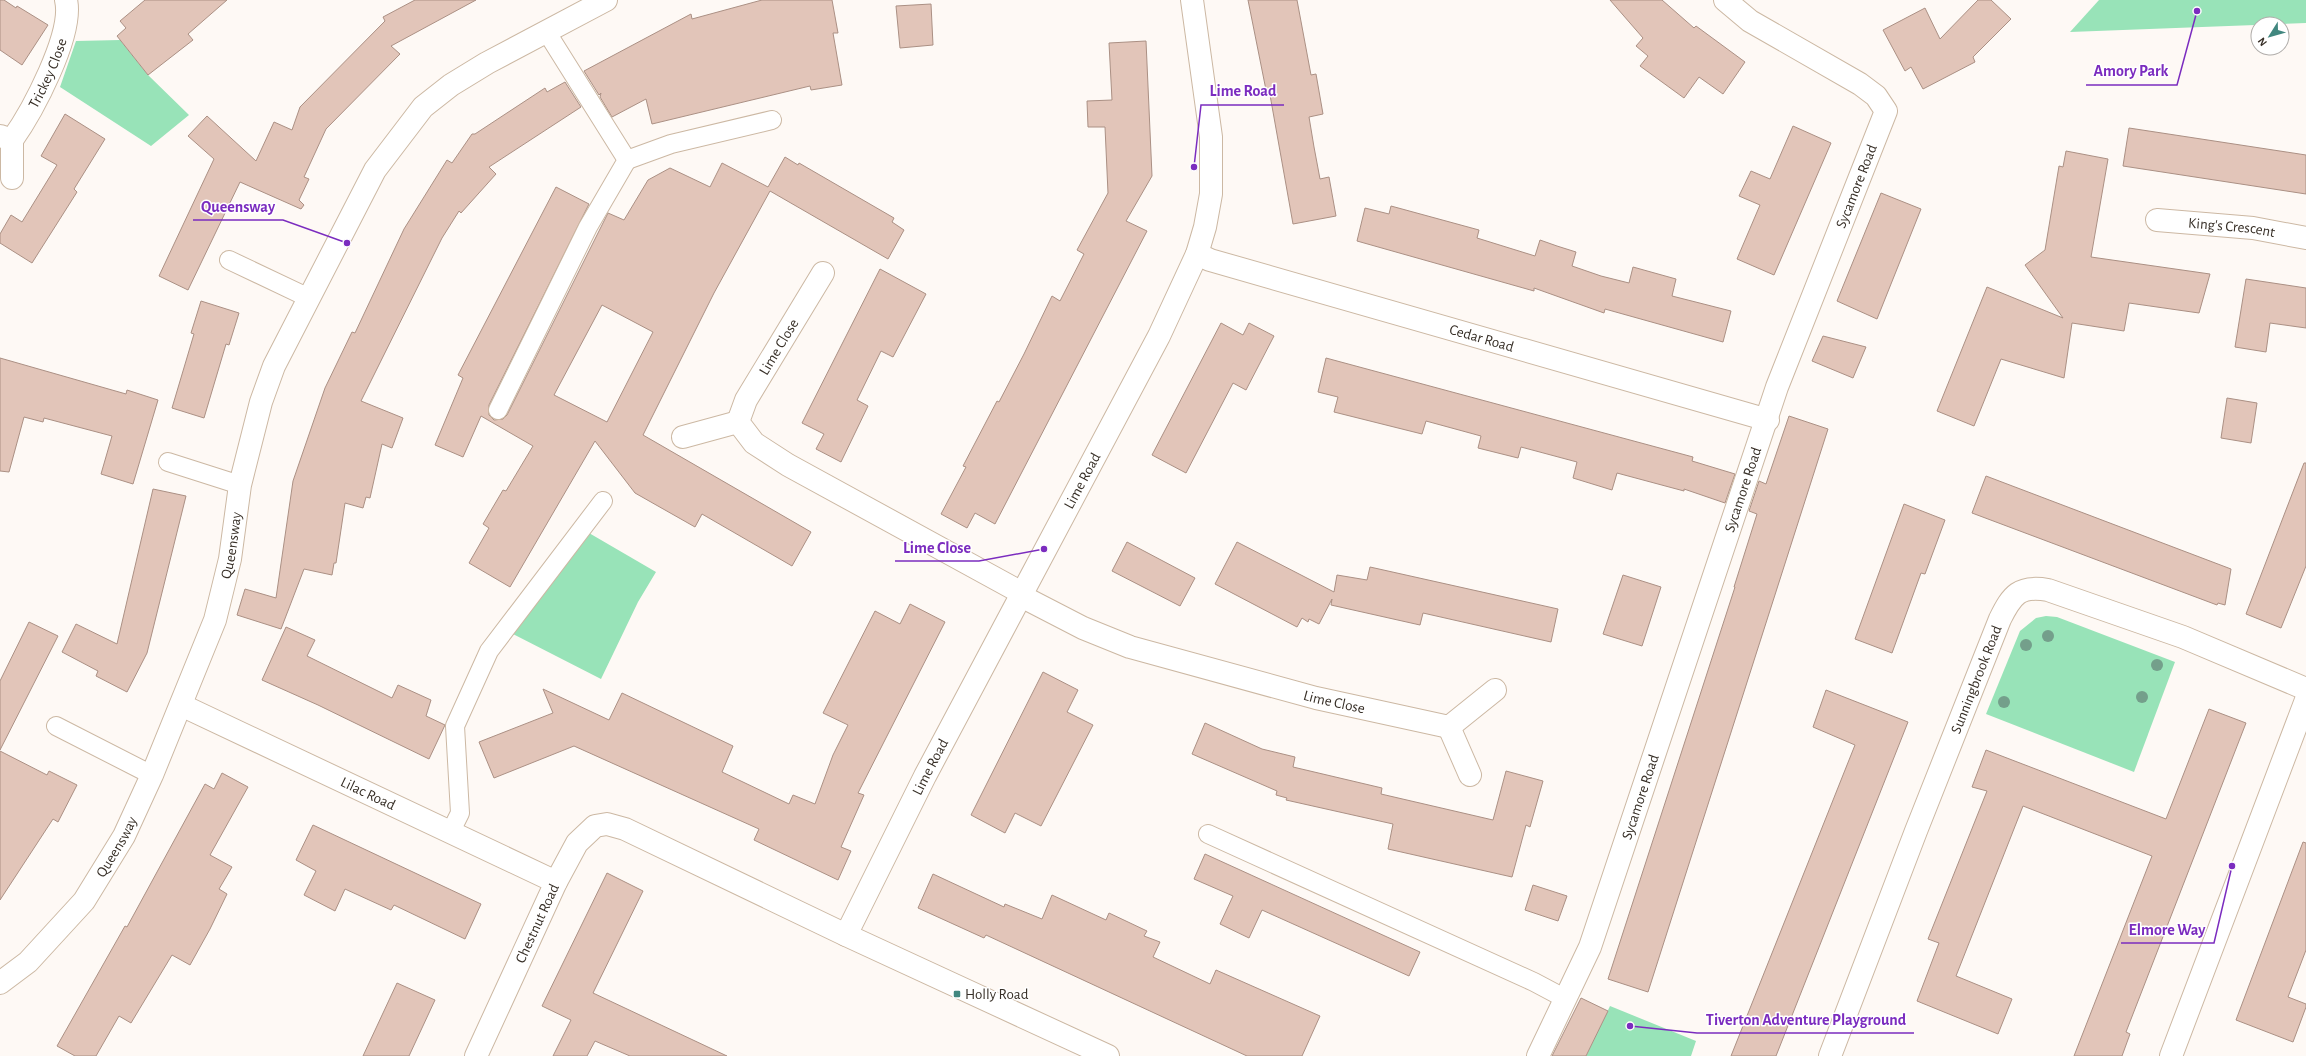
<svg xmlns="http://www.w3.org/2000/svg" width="2306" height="1056" font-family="'Alegreya Sans',sans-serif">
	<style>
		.green { fill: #98e3b8 }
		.building { fill: #e2c5b9; stroke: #ab9084; fill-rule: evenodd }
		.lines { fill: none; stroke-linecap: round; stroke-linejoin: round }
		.service-casing { stroke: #ccb8a3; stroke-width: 20 }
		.minor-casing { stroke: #ccb8a3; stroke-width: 24 }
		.service { stroke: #fff; stroke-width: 18 }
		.minor { stroke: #fff; stroke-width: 22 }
		.tree { fill: #749f8b }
		.poi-dot { fill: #41877f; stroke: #fff; stroke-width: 1.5 }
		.labels { text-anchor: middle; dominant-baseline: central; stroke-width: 3; stroke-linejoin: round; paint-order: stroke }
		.street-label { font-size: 15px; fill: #372f27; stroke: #fff }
		.poi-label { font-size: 15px; fill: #372f27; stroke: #fff; text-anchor: start }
		.leader { fill: none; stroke: #7b2cbf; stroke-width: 1.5 }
		.callout-dot { fill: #7b2cbf; stroke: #fff; stroke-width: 1.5 }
		.callout-label { font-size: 16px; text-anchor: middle; font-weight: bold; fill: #7b2cbf; stroke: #fff; stroke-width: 3; stroke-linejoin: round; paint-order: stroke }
	</style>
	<rect width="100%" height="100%" fill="#fef9f5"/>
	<g class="green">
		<polygon points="2099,0 2306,0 2306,23 2070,32"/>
		<polygon points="120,40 148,75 189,115 151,146 60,87 76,41"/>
		<polygon points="589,533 656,572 638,602 601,679 511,633"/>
		<polygon points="2046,616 2057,617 2175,662 2134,772 1986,714 2020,631 2036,618"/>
		<polygon points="1610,1006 1696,1041 1691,1056 1586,1056"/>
	</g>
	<g class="building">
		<polygon points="0,0 4,0 16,8 17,6 48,25 22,65 0,50"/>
		<polygon points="145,0 227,0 188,34 193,40 148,75 117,36 126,28 120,21"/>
		<polygon points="415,0 476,0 391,46 400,54 326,129 304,177 309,179 299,200 304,205 301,209 240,182 188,290 159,276 214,159 188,136 207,116 256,161 274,122 292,130 300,107 385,21 383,17"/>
		<polygon points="762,0 832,0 838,33 833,33 842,85 811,90 810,86 652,124 646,99 612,117 600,97 601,93 599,95 584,71 691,14 692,19"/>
		<polygon points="1248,0 1297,0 1311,75 1316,74 1323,114 1309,117 1314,147 1320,179 1329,177 1336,216 1293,224 1270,95 1267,95"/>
		<polygon points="1610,0 1662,0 1694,28 1696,26 1745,62 1723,94 1699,77 1684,98 1640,66 1648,56 1636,46 1643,38"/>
		<polygon points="1978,0 1991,0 2011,19 1973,57 1975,62 1923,89 1911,67 1905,71 1883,30 1925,8 1940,39"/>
		<polygon points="931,4 933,45 900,48 896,6"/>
		<polygon points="1146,41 1152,176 1126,221 1147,231 995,524 975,513 967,528 941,514 966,467 963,466 997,401 999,402 1024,354 1052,296 1060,301 1084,254 1077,250 1108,193 1105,127 1088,127 1087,101 1112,100 1109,43"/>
		<polygon points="565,82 581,107 489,167 496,174 461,213 459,211 442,238 361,401 403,418 392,448 382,444 370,498 366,497 363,508 345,503 336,563 334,563 332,575 304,569 281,629 237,615 245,589 276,598 293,481 325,388 352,332 355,333 404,229 447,160 452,163 472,134 475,134 545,88 547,92"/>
		<polygon points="65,114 105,139 74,189 77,192 32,263 0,243 0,234 11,215 22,222 57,165 41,156"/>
		<polygon points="1793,126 1831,143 1774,275 1737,259 1760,205 1739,196 1751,171 1770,179"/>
		<polygon points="2129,128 2306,155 2306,194 2123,166"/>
		<polygon points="2066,151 2108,159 2091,257 2210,274 2199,313 2129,303 2124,331 2072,323 2064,378 2001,359 1974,426 1937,411 1987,287 2063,318 2025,265 2045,250 2059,166 2063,167"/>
		<path d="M785,157L798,165L799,163L894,218L892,222L904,230L888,259L770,191L714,293L643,435L811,532L792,566L702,514L695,527L635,493L595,441L510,587L469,563L489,528L483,524L503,490L506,491L533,446L481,416L463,457L435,445L463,378L458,375L556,187L589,204L489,405V415L494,420L503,419L507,415L608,213L624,220L648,180L670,168L710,187L722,163L768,187ZM602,305L653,332L607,422L554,395Z"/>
		<polygon points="1881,193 1921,209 1877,319 1837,301"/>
		<polygon points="1391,206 1479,230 1477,238 1535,256 1540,240 1557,246 1576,252 1572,266 1601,276 1629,283 1633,267 1676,279 1672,296 1731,311 1723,342 1605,309 1604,313 1534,288 1534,291 1357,241 1365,208 1389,214"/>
		<polygon points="880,269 926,294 893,357 881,351 857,400 868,406 841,462 816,449 824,434 802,423"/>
		<polygon points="2246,279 2306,288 2306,328 2270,323 2266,352 2235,347"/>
		<polygon points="201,301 239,313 229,345 226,344 204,418 172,408 194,334 191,333"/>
		<polygon points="1221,323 1243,335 1249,323 1274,336 1246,390 1233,383 1186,473 1152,455"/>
		<polygon points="1823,336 1866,347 1853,378 1812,361"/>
		<polygon points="0,358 126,394 127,390 158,400 133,484 101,474 112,436 44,418 43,422 24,417 9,472 0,471"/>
		<polygon points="1326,358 1693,457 1692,461 1735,474 1725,503 1684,489 1684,491 1617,473 1612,490 1573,478 1577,462 1521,447 1518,458 1478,448 1481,436 1426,421 1422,434 1334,412 1338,397 1318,392"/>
		<polygon points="2227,398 2257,403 2251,443 2221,438"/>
		<polygon points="1789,416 1828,429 1648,992 1608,979 1735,587 1734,587 1757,514 1749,511 1759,481 1766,484"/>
		<polygon points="2304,463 2306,463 2306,566 2281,628 2246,614"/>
		<polygon points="1986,476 2231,569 2225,605 2218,603 2217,605 1972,513"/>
		<polygon points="153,489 186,496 147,653 127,692 96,676 98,671 62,652 76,624 117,644"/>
		<polygon points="1904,504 1945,520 1925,574 1921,573 1892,653 1855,639"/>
		<polygon points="1127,542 1195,578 1180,606 1112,571"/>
		<polygon points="1237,542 1334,592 1337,575 1367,580 1370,567 1558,609 1551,642 1423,613 1420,625 1331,605 1332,599 1319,624 1309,619 1308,622 1302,618 1297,627 1215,584"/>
		<polygon points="1623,575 1661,587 1642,646 1603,634"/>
		<polygon points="910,604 945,622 858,793 864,795 841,847 851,851 838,880 754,840 759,829 574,746 494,778 479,742 553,713 543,689 609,720 622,693 733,746 722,772 789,804 793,795 815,804 833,755 848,725 823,713 875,611 900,624"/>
		<polygon points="29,622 58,636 0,750 0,681"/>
		<polygon points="286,627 315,640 307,656 392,698 398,685 431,700 426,716 445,725 429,759 318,705 262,680"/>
		<polygon points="1043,672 1078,690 1067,712 1093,725 1041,826 1015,813 1005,833 971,815"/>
		<polygon points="1826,690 1908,722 1776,1056 1731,1056 1855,745 1813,727"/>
		<polygon points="2209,709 2246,723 2126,1032 2130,1034 2122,1056 2074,1056 2152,856 2023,806 1956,976 2012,999 1998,1034 1917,1001 1939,943 1928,939 1987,791 1972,787 1986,750 2166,819"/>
		<polygon points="1205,723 1262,749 1295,757 1293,767 1382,788 1381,794 1493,820 1506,771 1543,781 1530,827 1526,825 1512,877 1388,849 1393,824 1286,800 1287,798 1276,795 1277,791 1192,754"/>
		<polygon points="0,751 47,775 49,771 77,785 58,822 53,819 0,900"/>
		<polygon points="222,773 248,787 210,855 232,867 219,889 227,894 210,929 190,965 172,955 131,1023 119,1016 96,1056 75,1056 57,1046 125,926 127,927 205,784 214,789"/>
		<polygon points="313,825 481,904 465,939 394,905 391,910 345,889 335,911 304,895 316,871 296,860"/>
		<polygon points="2303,842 2306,843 2306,950 2288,997 2306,1004 2306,1007 2293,1042 2236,1020"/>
		<polygon points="1205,854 1420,952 1409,976 1262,910 1249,938 1220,924 1233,896 1194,879"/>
		<polygon points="607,873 643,891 593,993 727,1056 630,1056 595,1041 587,1056 553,1056 571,1020 542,1006"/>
		<polygon points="933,874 1004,907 1005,904 1042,919 1052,895 1106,920 1109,913 1147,931 1144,936 1160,942 1153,957 1210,984 1216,970 1320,1016 1302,1056 1247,1056 986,935 984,938 918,908"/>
		<polygon points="1533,885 1567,896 1558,921 1525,910"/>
		<polygon points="397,983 435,1000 409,1056 363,1056"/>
		<polygon points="1581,998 1608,1011 1586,1056 1552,1056"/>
	</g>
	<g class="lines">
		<g class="service-casing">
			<g id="service">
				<polyline points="627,160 671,144 772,120"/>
				<polyline points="229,260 309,298"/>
				<polyline points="498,410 588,227 627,160 546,31"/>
				<polyline points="168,462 240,485"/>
				<polyline points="56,726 152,775"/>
				<polyline points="451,831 460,813 455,726 489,651 603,501"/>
				<polyline points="1208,834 1534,982 1566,999"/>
			</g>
		</g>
		<g class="minor-casing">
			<g id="minor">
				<polyline points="0,136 12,140 12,178"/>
				<path id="s1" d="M12,140C32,112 74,34 66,0"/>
				<path id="s2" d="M2157,220L2253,228L2306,238"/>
				<path id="s3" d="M1197,254L1210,260L1768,420"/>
				<polyline points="823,273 746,400 738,422 754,443 788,465 1022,593"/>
				<polyline points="683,437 738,422"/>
				<path id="s4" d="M1021,596L1083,628L1130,647L1316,698L1449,727L1495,690"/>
				<path id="s5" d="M181,705L556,882"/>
				<polyline points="1449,727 1470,775"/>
				<path id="s6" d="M846,935L925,776L1159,336L1197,254L1205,227L1211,194V137L1192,0"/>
				<path id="s7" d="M0,983L28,962L84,901L124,836L152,775L215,620L230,559L240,485L261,402L274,366L375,170L423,107L451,85L487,63L606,0"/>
				<path id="s8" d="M476,1056L556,882L577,843L595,826L607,824L625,829L846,935L1108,1056"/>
				<path id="s9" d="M1538,1056L1590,947L1777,387L1886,111L1876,96L1860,84L1750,21L1725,0"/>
				<path id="s10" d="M1830,1056L1916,831L2000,619C2012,595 2019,585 2048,590L2183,637L2306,689"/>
				<polyline points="2171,1056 2306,700"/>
			</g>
		</g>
		<use href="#service" class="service"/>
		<use href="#minor" class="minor"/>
	</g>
	<g class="tree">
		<circle cx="2048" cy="636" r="6"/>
		<circle cx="2026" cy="645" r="6"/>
		<circle cx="2157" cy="665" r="6"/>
		<circle cx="2142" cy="697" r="6"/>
		<circle cx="2004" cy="702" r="6"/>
	</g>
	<rect class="poi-dot" x="953" y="990" width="8" height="8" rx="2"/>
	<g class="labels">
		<g class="street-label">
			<text stroke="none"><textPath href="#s1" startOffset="76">Trickey Close</textPath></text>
			<text stroke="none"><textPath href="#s9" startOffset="927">Sycamore Road</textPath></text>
			<text stroke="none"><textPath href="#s2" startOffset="75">King's Crescent</textPath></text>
			<text stroke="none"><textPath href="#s3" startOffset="297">Cedar Road</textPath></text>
			<text transform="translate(779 347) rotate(-59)">Lime Close</text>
			<text stroke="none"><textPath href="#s6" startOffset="512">Lime Road</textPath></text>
			<text stroke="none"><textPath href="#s9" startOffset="603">Sycamore Road</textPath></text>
			<text stroke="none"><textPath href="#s7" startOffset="505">Queensway</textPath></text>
			<text stroke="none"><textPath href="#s10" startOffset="404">Sunningbrook Road</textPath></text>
			<text stroke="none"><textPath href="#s4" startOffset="332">Lime Close</textPath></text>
			<text stroke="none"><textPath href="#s6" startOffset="188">Lime Road</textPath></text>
			<text stroke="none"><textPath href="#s5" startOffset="207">Lilac Road</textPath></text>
			<text stroke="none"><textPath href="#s9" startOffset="279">Sycamore Road</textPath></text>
			<text stroke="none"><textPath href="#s7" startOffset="181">Queensway</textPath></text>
			<text stroke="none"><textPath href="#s8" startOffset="146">Chestnut Road</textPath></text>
		</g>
		<g class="poi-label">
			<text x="965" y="994">Holly Road</text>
		</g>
	</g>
	<path class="leader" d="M2197 11L2177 85H2086M1194 167L1201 105H1284M347 243L283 220H193M1044 549L979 561H895M2232 866L2214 943H2121M1630 1026L1697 1033H1914"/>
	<g class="callout-dot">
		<circle cx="2197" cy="11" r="4"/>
		<circle cx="1194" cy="167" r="4"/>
		<circle cx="347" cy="243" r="4"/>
		<circle cx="1044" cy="549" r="4"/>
		<circle cx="2232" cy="866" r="4"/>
		<circle cx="1630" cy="1026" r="4"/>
	</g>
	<g class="callout-label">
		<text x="2131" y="76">Amory Park</text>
		<text x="1243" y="96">Lime Road</text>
		<text x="238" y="212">Queensway</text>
		<text x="937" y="553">Lime Close</text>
		<text x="2167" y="935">Elmore Way</text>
		<text x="1806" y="1025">Tiverton Adventure Playground</text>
	</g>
	<g transform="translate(2270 36) rotate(233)"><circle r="19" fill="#ffffff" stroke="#afaca9"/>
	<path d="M0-3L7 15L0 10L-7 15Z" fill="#41877f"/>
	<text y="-6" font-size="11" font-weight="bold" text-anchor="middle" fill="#372f27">N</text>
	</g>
</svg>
